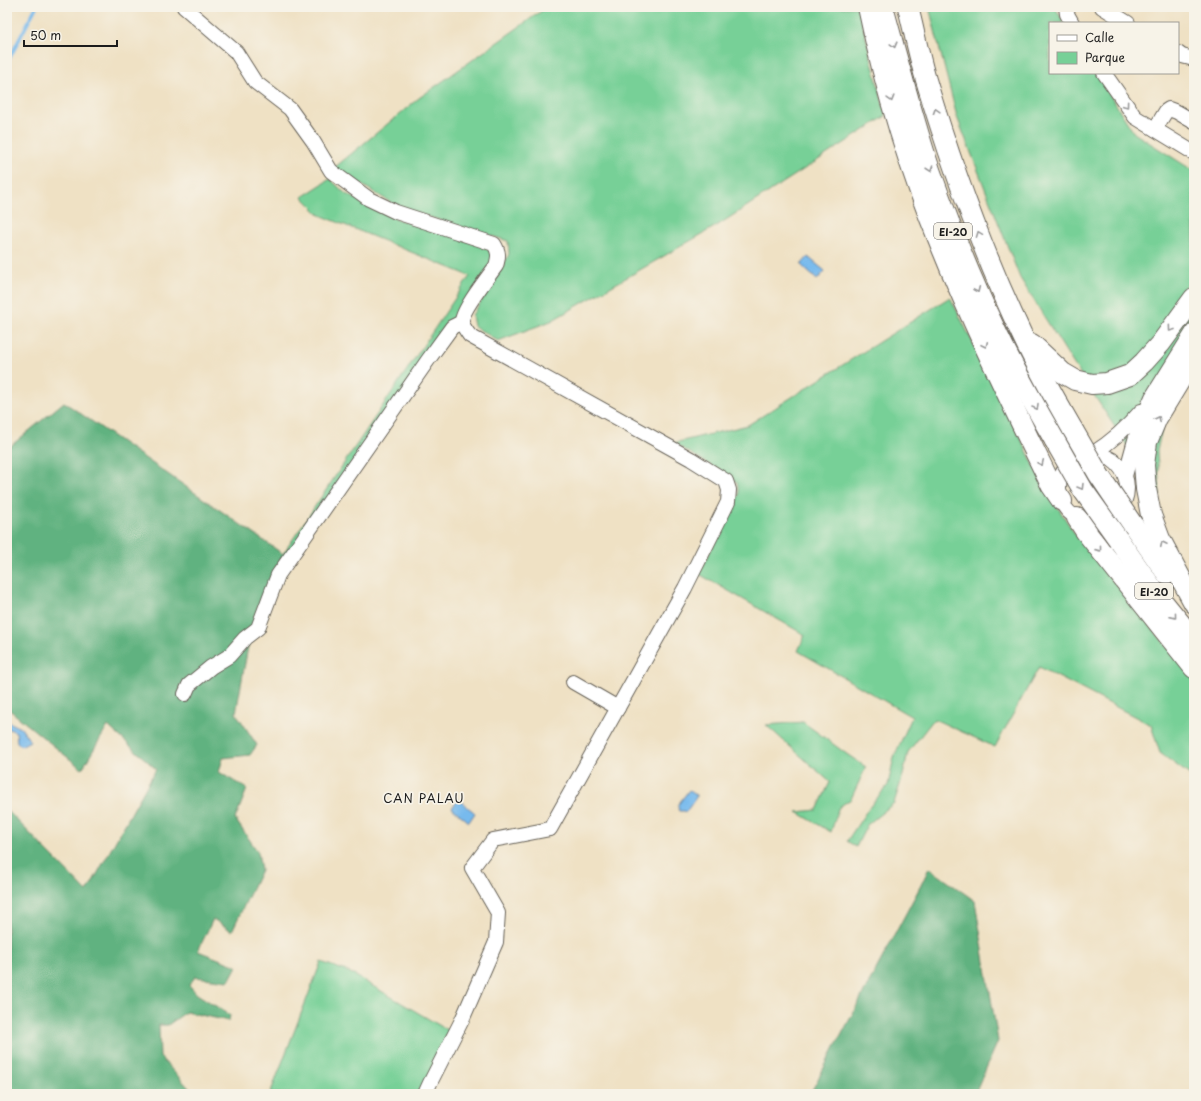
<svg xmlns="http://www.w3.org/2000/svg" width="1201" height="1101" font-family="'Playpen Sans',sans-serif">
	<style>
		.green { fill: #77d097; stroke: #4a765a }
		.forest { fill: #61b280; stroke: #3e674e }
		.water { fill: #77baed; stroke: #4a6b84 }
		.lines { fill: none; stroke-linecap: round; stroke-linejoin: round }
		.stream { stroke: #77baed; stroke-width: 3.5 }
		.minor-casing { stroke: #666157; stroke-width: 16 }
		.highway-casing { stroke: #666157; stroke-width: 22 }
		.minor { stroke: #fff; stroke-width: 14 }
		.highway { stroke: #fff; stroke-width: 20 }
		.highway-bridge-casing { stroke: #666157; stroke-width: 22; stroke-linecap: butt }
		.highway-bridge { stroke: #fff; stroke-width: 20 }
		.oneway { stroke: #999 }
		.labels { text-anchor: middle; dominant-baseline: central; stroke-width: 3.5; stroke-linejoin: round; paint-order: stroke }
		.shield { fill: #f7f3e8; stroke: #5e5c59; stroke-width: 1 }
		.shield-label { font-size: 10px; font-weight: bold; fill: #1c1c1c }
		.neighbourhood-label { font-size: 12px; letter-spacing: 1px; fill: #1c1c1c; stroke: #f7f3e8 }
	</style>
	<rect width="100%" height="100%" fill="#f7f3e8"/>
	<filter id="ink" filterUnits="userSpaceOnUse"><feTurbulence type="fractalNoise" baseFrequency=".025" numOctaves="2"/><feDisplacementMap in="SourceGraphic" scale="8" xChannelSelector="R" yChannelSelector="G"/><feConvolveMatrix kernelMatrix="1 2 1 2 8 2 1 2 1" color-interpolation-filters="sRGB"/></filter>
	<filter id="wash" filterUnits="userSpaceOnUse"><feTurbulence type="fractalNoise" baseFrequency=".012" numOctaves="4" result="noise"/><feDisplacementMap in="SourceGraphic" scale="16" xChannelSelector="R" yChannelSelector="G"/><feGaussianBlur stdDeviation="0.9" result="paint"/><feColorMatrix in="noise" values="0 0 0 0 0 0 0 0 0 0 0 0 0 0 0 0 0 1.4 0 .05"/><feComposite in="paint" operator="in"/></filter>
	<g filter="url(#wash)">
		<rect width="100%" height="100%" fill="#efe1c4"/>
		<g class="green">
			<polygon points="547,7 858,7 886,116 718,225 551,321 498,341 474,326 472,315 493,284 509,254 508,241 400,208 334,168 419,98"/>
			<polygon points="929,7 1055,7 1064,23 1050,23 1050,73 1096,73 1134,133 1194,171 1194,278 1182,290 1194,300 1194,371 1163,423 1157,451 1160,496 1073,363 1020,278 957,117"/>
			<polygon points="330,179 346,194 400,220 477,244 491,251 492,261 480,281 274,576 283,554 470,276 320,215 302,197"/>
			<polygon points="950,297 1047,491 1075,534 1174,655 1194,676 1194,778 1160,753 1151,725 1039,667 995,747 934,719 908,752 903,775 894,803 867,825 856,847 847,841 868,809 888,785 894,757 912,717 798,651 805,635 699,574 739,494 737,482 674,443 748,425"/>
			<polygon points="803,722 848,755 866,767 851,799 839,807 831,832 797,812 817,810 830,782 766,725"/>
			<polygon points="321,962 349,972 449,1031 422,1094 270,1094"/>
		</g>
		<g class="forest">
			<polygon points="64,402 283,554 249,641 236,713 257,745 250,755 223,758 219,772 247,789 235,819 258,852 261,870 232,931 213,919 198,951 237,966 229,981 195,977 189,985 197,994 230,1015 229,1021 186,1012 168,1025 159,1025 160,1057 189,1088 189,1094 7,1094 7,810 87,892 156,769 108,726 82,769 7,708 7,449"/>
			<polygon points="929,868 975,901 998,1041 975,1094 810,1094 921,885"/>
		</g>
		<g class="water">
			<polygon points="808,257 825,271 817,280 801,265"/>
			<polygon points="7,721 21,728 30,741 21,746 17,742 16,732 7,728"/>
			<polygon points="689,790 697,796 686,812 684,811 679,811 678,809 679,807 677,806"/>
			<polygon points="458,799 475,813 469,822 452,808"/>
		</g>
		<g class="lines">
			<polyline class="stream" points="7,63 36,7"/>
		</g>
	</g>
	<g filter="url(#ink)">
		<g class="lines">
			<g class="minor-casing">
				<g id="minor">
					<path d="M184,7L236,52L255,82L290,109L313,141L331,171L369,199L396,212L494,244C499,252 499,256 496,266C488,277 461,311 462,322C463,327 467,332 470,336L691,459L726,481L729,490L728,502L685,588L550,829L493,840L472,868L498,913L496,942L462,1020L430,1083L425,1094"/>
					<polyline points="1066,7 1067,14 1072,23"/>
					<polyline points="1102,7 1128,23"/>
					<polyline points="1178,53 1182,56 1194,59"/>
					<polyline points="1104,73 1135,117 1194,153"/>
					<polyline points="1155,129 1166,111 1169,109 1177,112 1194,122"/>
					<path d="M1092,454C1111,442 1127,428 1141,411"/>
					<circle cx="1093" cy="488" r="34"/>
					<polyline points="1125,476 1138,429 1152,397 1194,330"/>
					<polyline points="573,682 618,708"/>
					<polyline points="185,694 189,685 211,667 229,656 245,638 258,628 278,575 428,360 452,327 462,322"/>
				</g>
			</g>
			<g class="highway-casing">
				<g id="highway">
					<path d="M868,7C885,89 909,169 941,246C974,328 1013,406 1051,485L1062,501"/>
					<path d="M883,7C898,61 912,116 930,170C949,224 970,277 995,329C1013,368 1034,404 1055,441"/>
					<path d="M908,7C914,31 919,56 926,80C952,167 983,253 1022,335C1037,367 1055,399 1073,430"/>
					<polyline points="1032,344 1063,373 1075,380 1092,384 1107,383 1130,375 1144,362 1161,343 1194,298"/>
					<polyline points="1194,357 1157,418 1147,442 1144,465 1146,489 1151,515 1160,539 1194,603"/>
					<polyline points="1077,518 1086,532 1194,668"/>
					<polyline points="1133,525 1167,574"/>
					<polyline points="1118,539 1155,592 1194,640"/>
				</g>
			</g>
			<use href="#minor" class="minor"/>
			<use href="#highway" class="highway"/>
			<g class="highway-bridge-casing">
				<g id="highway-bridge">
					<polyline points="1073,430 1099,475 1133,525"/>
					<polyline points="1055,441 1083,490 1118,539"/>
				</g>
			</g>
			<use href="#highway-bridge" class="highway-bridge"/>
		</g>
		<defs><path id="oneway-chevron" d="M-2-3.5L2.5 0L-2 3.5" fill="none" stroke-width="1.6" stroke-linecap="round" stroke-linejoin="round"/></defs>
		<g class="oneway">
			<use href="#oneway-chevron" transform="translate(894 45) rotate(75)"/>
			<use href="#oneway-chevron" transform="translate(891 99) rotate(74)"/>
			<use href="#oneway-chevron" transform="translate(1126 105) rotate(54)"/>
			<use href="#oneway-chevron" transform="translate(936 111) rotate(-108)"/>
			<use href="#oneway-chevron" transform="translate(930 169) rotate(71)"/>
			<use href="#oneway-chevron" transform="translate(979 234) rotate(-111)"/>
			<use href="#oneway-chevron" transform="translate(977 290) rotate(66)"/>
			<use href="#oneway-chevron" transform="translate(1171 329) rotate(126)"/>
			<use href="#oneway-chevron" transform="translate(985 345) rotate(65)"/>
			<use href="#oneway-chevron" transform="translate(1036 407) rotate(60)"/>
			<use href="#oneway-chevron" transform="translate(1158 419) rotate(-63)"/>
			<use href="#oneway-chevron" transform="translate(1041 463) rotate(65)"/>
			<use href="#oneway-chevron" transform="translate(1081 487) rotate(59)"/>
			<use href="#oneway-chevron" transform="translate(1163 544) rotate(-116)"/>
			<use href="#oneway-chevron" transform="translate(1099 549) rotate(51)"/>
			<use href="#oneway-chevron" transform="translate(1174 616) rotate(51)"/>
		</g>
	</g>
	<g class="labels">
		<g class="shield">
			<rect x="934" y="223" width="38" height="16" rx="3"/>
			<rect x="1135" y="583" width="38" height="16" rx="3"/>
		</g>
		<g class="shield-label">
			<text x="953" y="231">EI-20</text>
			<text x="1154" y="591">EI-20</text>
		</g>
		<g class="neighbourhood-label">
			<text x="424" y="798">CAN PALAU</text>
		</g>
	</g>
	<rect width="1201" height="1101" fill="none" stroke="#f7f3e8" stroke-width="24"/>
	<rect x="1049" y="22" width="130" height="52" fill="#f7f3e8" stroke="#9f9d96"/>
	<rect x="1057" y="35" width="20" height="6" fill="#ffffff" stroke="#9f9d96"/>
	<text x="1085" y="42" font-size="12" fill="#1c1c1c">Calle</text>
	<rect x="1057" y="52" width="20" height="12" fill="#77d097" stroke="#9f9d96"/>
	<text x="1085" y="62" font-size="12" fill="#1c1c1c">Parque</text>
	<path d="M24 40v6h93v-6" fill="none" stroke="#1c1c1c" stroke-width="2"/>
	<text x="30" y="40" font-size="12" fill="#1c1c1c" stroke="#f7f3e8" stroke-width="3" paint-order="stroke">50 m</text>
</svg>
